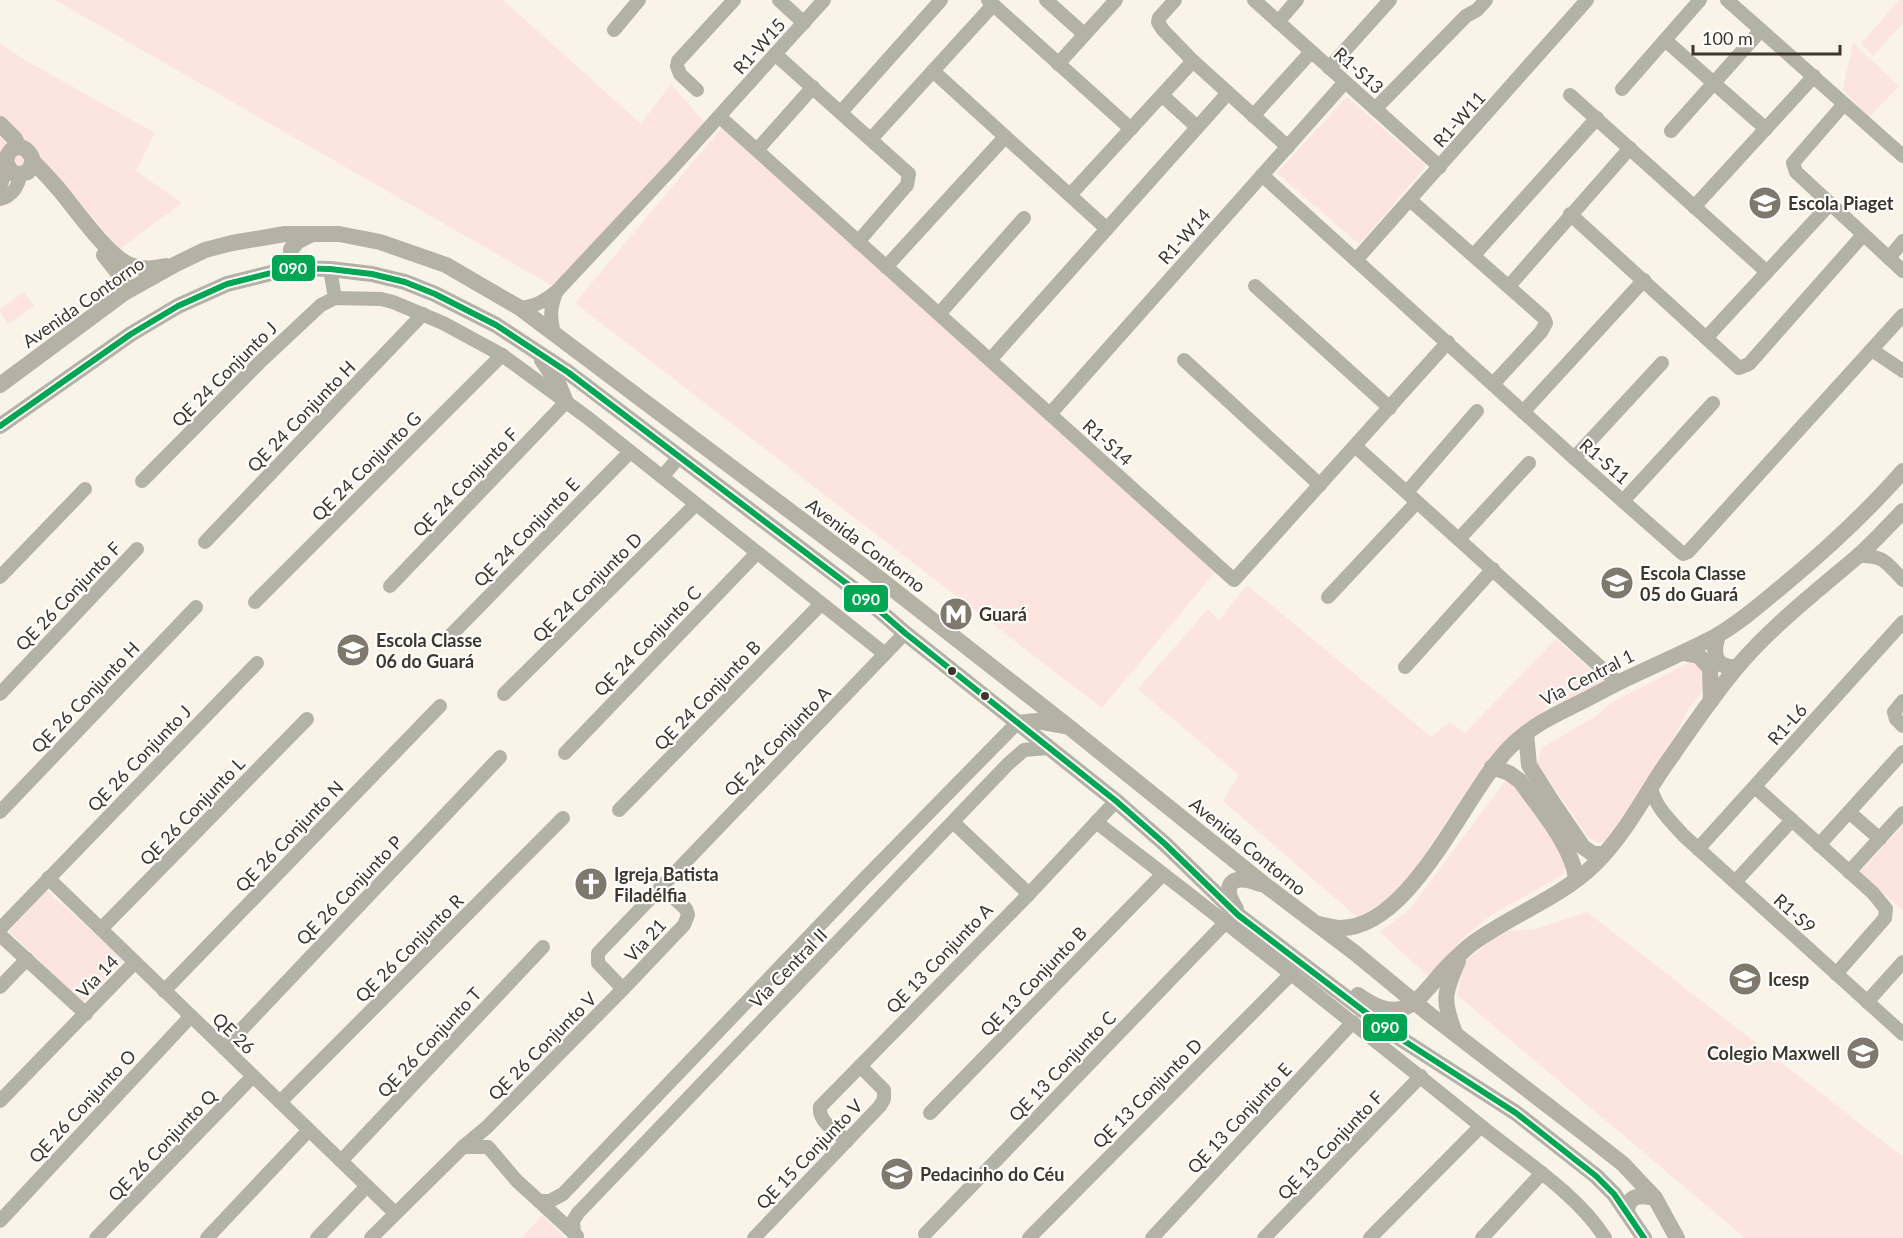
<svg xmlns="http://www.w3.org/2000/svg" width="1903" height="1238" font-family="Lato,sans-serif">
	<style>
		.green { fill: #fbe5de }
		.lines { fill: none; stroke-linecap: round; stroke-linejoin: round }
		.minor { stroke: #b2b2a6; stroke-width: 14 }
		.major { stroke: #b4b2a4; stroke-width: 16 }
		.bus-1-casing { stroke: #fff; stroke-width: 10 }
		.bus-1 { stroke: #00a651; stroke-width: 6 }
		.bus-dot { fill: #3d372b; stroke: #fff; stroke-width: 2 }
		.labels { text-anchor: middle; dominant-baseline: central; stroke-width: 4.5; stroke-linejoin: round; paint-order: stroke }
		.street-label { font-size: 18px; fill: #3d372b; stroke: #fff }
		.poi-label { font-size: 18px; font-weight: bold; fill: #3d372b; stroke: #fff; text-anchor: start }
		.line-badge { stroke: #fff; stroke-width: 2 }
		.badge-label { font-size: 16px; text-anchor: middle; font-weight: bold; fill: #fff }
	</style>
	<rect width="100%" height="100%" fill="#f9f3e8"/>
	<g class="green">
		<polygon points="55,0 503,0 641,124 671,84 705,123 556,288"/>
		<polygon points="1899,0 1903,0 1903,23 1873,56 1861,44"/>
		<polygon points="0,43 23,59 155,133 136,171 182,203 120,249 48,165 0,200"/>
		<polygon points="1853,43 1899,86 1869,117 1843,90"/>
		<polygon points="1347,97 1426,166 1359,244 1277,173"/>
		<polygon points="724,125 1216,571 1102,708 575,303"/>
		<polygon points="24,292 34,306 8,324 0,312 0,309"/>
		<polygon points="1247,585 1431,737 1450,722 1465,733 1556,639 1607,684 1546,708 1474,779 1400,892 1357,917 1223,801 1239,775 1138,689 1208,609 1219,620"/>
		<polygon points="1692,661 1701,664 1705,688 1688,709 1675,736 1609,837 1600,843 1589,838 1537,763 1542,748 1596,716 1611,703"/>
		<polygon points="1506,780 1514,784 1566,859 1564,874 1490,916 1463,938 1428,976 1380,932 1410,909"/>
		<polygon points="1903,825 1903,911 1860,872"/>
		<polygon points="47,891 124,960 83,1003 9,931"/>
		<polygon points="1587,912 1903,1157 1903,1238 1745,1238 1457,995 1465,962 1501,932 1536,929"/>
		<polygon points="542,1215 565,1238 522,1238"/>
	</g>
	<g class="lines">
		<g class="minor">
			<polyline points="779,0 804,23"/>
			<polyline points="988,0 1131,129"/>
			<polyline points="1046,0 1084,34"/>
			<polyline points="1175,0 1159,18 1158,22 1163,30 1193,61 1288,147"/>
			<polyline points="1254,0 1440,167"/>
			<polyline points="1727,0 1903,156"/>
			<polyline points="1278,22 1297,0"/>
			<polyline points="614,30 639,0"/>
			<polyline points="1665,40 1766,129"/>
			<polyline points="775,54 909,174 907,185 858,242"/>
			<polyline points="1058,64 1116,0"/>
			<polyline points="1329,68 1390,0"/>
			<polyline points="933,71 1107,229"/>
			<polyline points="1622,89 1700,0"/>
			<polyline points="697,90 680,74 677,66 678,61 734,0"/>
			<polyline points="1570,95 1767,272"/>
			<polyline points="1163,96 1197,127"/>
			<polyline points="1844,104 1793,163 1796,172 1903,271"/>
			<polyline points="1375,109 1466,16 1477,10 1486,0"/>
			<polyline points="841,112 941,0"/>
			<polyline points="1253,116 1311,52"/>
			<polyline points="720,117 1234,580 1448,342"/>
			<polyline points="1671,131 1761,30"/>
			<polyline points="871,139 993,5"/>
			<polyline points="757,150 813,87"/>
			<polyline points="1262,175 1574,458 1683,554 1688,552 1903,315"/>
			<polyline points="0,187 7,167"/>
			<polyline points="1070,195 1193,61"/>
			<path d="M0,199C12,196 19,186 20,174"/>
			<polyline points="1410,200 1544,318 1546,323 1541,332 1493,384"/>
			<polyline points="1694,207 1814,76"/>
			<polyline points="1570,214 1739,368 1749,364 1863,235"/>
			<polyline points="1474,255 1597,118"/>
			<polyline points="1889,258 1903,241"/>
			<polyline points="1356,260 1587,0"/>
			<polyline points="886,267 1005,137"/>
			<polyline points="330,269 335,298"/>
			<polyline points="1255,286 1390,408"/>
			<polyline points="1509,286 1630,148"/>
			<path d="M520,308C536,306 545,301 557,291L675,165L824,0"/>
			<polyline points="939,314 1024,218"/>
			<path d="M554,333C550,318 550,308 556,293"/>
			<polyline points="1706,338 1829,205"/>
			<polyline points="1872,350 1903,371"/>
			<polyline points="990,360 1228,93"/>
			<polyline points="1184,360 1320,485"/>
			<polyline points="1523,412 1644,280"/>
			<polyline points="1050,414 1345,82"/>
			<polyline points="1355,446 1618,683"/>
			<polyline points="1574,458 1662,363"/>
			<polyline points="662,477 680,456"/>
			<polyline points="142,481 259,363 321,305 335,298 381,299 393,302 443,323 502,355 588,418 885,654"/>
			<polyline points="1407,492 1477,411"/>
			<polyline points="1623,501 1713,403"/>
			<polyline points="1459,539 1529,463"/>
			<polyline points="205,542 423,314"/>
			<path d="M1858,556C1884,555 1886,562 1903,580"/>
			<polyline points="0,577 85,489"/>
			<polyline points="390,586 566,402"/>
			<polyline points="1328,597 1417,502"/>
			<polyline points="255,602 502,355"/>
			<polyline points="448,638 630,452"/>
			<polyline points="1405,667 1493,569"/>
			<polyline points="0,694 137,549"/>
			<polyline points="504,694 695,505"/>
			<polyline points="1903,701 1894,712 1896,719 1903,726"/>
			<polyline points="565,753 756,554"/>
			<path d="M1651,787C1655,807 1670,820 1683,835L1903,1034"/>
			<polyline points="1755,787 1873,893 1886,909 1885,918 1836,974"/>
			<polyline points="619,810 821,604"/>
			<polyline points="0,812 196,607"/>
			<polyline points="1849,812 1880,839"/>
			<polyline points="953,822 1029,894"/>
			<path d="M1096,822C1226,922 1354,1023 1481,1126C1521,1159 1578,1194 1605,1238"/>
			<polyline points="1819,845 1903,752"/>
			<polyline points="1698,849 1903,622"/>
			<polyline points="1849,872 1903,813"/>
			<polyline points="48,878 395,1213"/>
			<polyline points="1735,882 1792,820"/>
			<polyline points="0,929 257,663"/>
			<polyline points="101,929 307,719"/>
			<polyline points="0,935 86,1014"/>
			<polyline points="0,987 27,959"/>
			<polyline points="623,989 598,963 598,953 905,633"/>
			<polyline points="164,991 440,706"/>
			<polyline points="1867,1002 1903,962"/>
			<polyline points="224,1048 500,757"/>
			<polyline points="0,1101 135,962"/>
			<polyline points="280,1102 563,818"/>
			<polyline points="930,1113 1163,874"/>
			<path d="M847,1141C837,1132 818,1122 820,1107L1029,894L1116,801"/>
			<polyline points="463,1147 487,1127 623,989 684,925 688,915 686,909 661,886"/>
			<polyline points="341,1161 543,947"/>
			<polyline points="539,1201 577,1236"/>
			<polyline points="0,1221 191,1016"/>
			<polyline points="574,1234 573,1221 578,1213 1008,764 1024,750 1048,748"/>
			<polyline points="925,1234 1225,923"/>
			<polyline points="96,1238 253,1076"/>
			<polyline points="207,1238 309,1130"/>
			<polyline points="317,1238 367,1186"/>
			<polyline points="371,1238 463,1147 488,1147 517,1181 539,1201 550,1201 563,1194 863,880 1017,723"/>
			<polyline points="754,1238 880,1106 884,1099 884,1090 860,1066"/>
			<polyline points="1029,1238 1291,974"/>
			<polyline points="1152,1238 1353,1022"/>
			<polyline points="1264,1238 1421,1076"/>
			<polyline points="1370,1238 1481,1126"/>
			<polyline points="1482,1238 1542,1173"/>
		</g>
		<g class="major">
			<polyline points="0,124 15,139 19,147"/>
			<path d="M33,161L28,172L20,174L12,173L6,162C8,143 28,142 33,161C42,171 52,181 61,192C76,210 109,257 130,265C142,270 154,269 166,266"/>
			<polyline points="104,255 123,279 127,289 124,293"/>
			<polyline points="291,268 291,249 298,241 310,235"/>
			<polyline points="542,360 559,385 566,402"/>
			<polyline points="0,385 124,293 176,264 205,250 232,243 285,234 339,234 380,242 446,265 520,308 871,572 1069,727 1269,888 1355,953 1429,1014 1590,1138 1623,1164 1655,1198 1677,1238"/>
			<polyline points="0,426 131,334 178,306 227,284 291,268 330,269 372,274 405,282 435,294 496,325 569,373 859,593 905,633 1116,801 1165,844 1238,915 1398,1037 1516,1113 1596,1176 1614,1194 1644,1238"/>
			<path d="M1718,635C1712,654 1714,668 1737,667"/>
			<polyline points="1683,653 1699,656 1710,668 1711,701"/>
			<polyline points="1017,723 1037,721 1065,726"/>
			<polyline points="1526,733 1529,765 1553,803 1583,847 1593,854 1604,854"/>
			<path d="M1492,767L1509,773L1520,781C1539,808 1573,847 1576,879"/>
			<path d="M1236,909C1233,904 1228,896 1229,890C1230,874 1251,880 1260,884"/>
			<path d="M1318,924C1325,925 1333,928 1340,928C1411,929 1464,794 1509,748C1530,726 1558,713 1585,700C1600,692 1615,684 1630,677C1659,663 1688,651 1716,636C1741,622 1763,602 1785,584C1827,549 1867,512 1903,471"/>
			<path d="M1358,995C1401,1026 1415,1004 1443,971C1451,962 1460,954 1469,946C1508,916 1559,899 1594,865C1622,838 1640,804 1660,773C1685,737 1710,699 1738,666C1773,625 1817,591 1858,556C1874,542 1888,526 1903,511"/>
			<path d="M1455,1033C1442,1000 1444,993 1458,961"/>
			<path d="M1627,1212C1628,1194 1641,1195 1655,1198"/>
		</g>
		<g class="bus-1-casing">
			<polyline id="bus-1" points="0,426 131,334 178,306 227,284 291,268 330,269 372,274 405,282 435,294 496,325 569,373 859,593 905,633 1116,801 1165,844 1238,915 1398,1037 1516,1113 1596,1176 1614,1194 1644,1238"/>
		</g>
		<use href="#bus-1" class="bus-1"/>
	</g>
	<defs>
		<g id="school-disc" transform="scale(1.725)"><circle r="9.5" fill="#7f796d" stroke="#fff"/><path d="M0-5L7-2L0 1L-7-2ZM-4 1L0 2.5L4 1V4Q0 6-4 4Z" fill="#fff"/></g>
		<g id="metro-disc" transform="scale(1.725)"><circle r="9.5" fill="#7f796d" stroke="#fff"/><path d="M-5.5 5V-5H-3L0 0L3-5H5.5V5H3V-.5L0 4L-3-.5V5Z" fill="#fff"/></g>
		<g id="church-disc" transform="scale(1.725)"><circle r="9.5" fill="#7f796d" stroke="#fff"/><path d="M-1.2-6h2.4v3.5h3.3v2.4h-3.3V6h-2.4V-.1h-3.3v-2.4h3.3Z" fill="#fff"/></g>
		<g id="university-disc" transform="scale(1.725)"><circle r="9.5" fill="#7f796d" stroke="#fff"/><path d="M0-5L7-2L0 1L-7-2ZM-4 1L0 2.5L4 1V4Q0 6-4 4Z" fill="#fff"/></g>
	</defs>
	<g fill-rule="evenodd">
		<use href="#school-disc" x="1765" y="203"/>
		<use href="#school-disc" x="1617" y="583"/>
		<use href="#metro-disc" x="956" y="614"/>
		<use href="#school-disc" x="353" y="650"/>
		<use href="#church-disc" x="591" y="884"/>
		<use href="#university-disc" x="1745" y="979"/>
		<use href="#school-disc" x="1863" y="1053"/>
		<use href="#school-disc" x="897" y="1174"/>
	</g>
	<g class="bus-dot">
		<circle cx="952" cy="671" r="5"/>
		<circle cx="985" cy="696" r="5"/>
	</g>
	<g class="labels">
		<g class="street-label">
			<text transform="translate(759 46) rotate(-48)">R1-W15</text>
			<text transform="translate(1359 70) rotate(42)">R1-S13</text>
			<text transform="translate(1459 119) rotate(-48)">R1-W11</text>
			<text transform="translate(1184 236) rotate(-48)">R1-W14</text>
			<text transform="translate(83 302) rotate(-35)">Avenida Contorno</text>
			<text transform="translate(224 374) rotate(-45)">QE 24 Conjunto J</text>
			<text transform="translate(301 416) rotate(-46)">QE 24 Conjunto H</text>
			<text transform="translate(1108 442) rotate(42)">R1-S14</text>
			<text transform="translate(1605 461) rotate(41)">R1-S11</text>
			<text transform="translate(366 466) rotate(-45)">QE 24 Conjunto G</text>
			<text transform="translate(465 482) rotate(-46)">QE 24 Conjunto F</text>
			<text transform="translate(526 532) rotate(-46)">QE 24 Conjunto E</text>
			<text transform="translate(866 545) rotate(37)">Avenida Contorno</text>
			<text transform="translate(587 587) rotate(-45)">QE 24 Conjunto D</text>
			<text transform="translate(68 596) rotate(-46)">QE 26 Conjunto F</text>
			<text transform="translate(647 641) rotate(-46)">QE 24 Conjunto C</text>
			<text transform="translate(1587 677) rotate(-27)">Via Central 1</text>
			<text transform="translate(707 695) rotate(-46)">QE 24 Conjunto B</text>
			<text transform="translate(85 697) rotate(-46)">QE 26 Conjunto H</text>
			<text transform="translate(1787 724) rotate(-48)">R1-L6</text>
			<text transform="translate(777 741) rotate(-46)">QE 24 Conjunto A</text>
			<text transform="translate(139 758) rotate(-46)">QE 26 Conjunto J</text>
			<text transform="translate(192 811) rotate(-46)">QE 26 Conjunto L</text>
			<text transform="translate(289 836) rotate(-46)">QE 26 Conjunto N</text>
			<text transform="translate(1248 846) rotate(39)">Avenida Contorno</text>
			<text transform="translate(349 890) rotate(-46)">QE 26 Conjunto P</text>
			<text transform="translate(1795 913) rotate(42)">R1-S9</text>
			<text transform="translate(645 940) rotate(-47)">Via 21</text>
			<text transform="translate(409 948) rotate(-45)">QE 26 Conjunto R</text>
			<text transform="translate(939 958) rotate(-46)">QE 13 Conjunto A</text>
			<text transform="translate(788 968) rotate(-46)">Via Central II</text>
			<text transform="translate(97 976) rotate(-46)">Via 14</text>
			<text transform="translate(1033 981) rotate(-46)">QE 13 Conjunto B</text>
			<text transform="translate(234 1033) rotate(44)">QE 26</text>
			<text transform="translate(429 1042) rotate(-47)">QE 26 Conjunto T</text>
			<text transform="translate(542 1046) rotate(-45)">QE 26 Conjunto V</text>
			<text transform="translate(1062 1066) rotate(-46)">QE 13 Conjunto C</text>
			<text transform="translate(1147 1093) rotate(-45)">QE 13 Conjunto D</text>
			<text transform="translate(82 1106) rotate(-47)">QE 26 Conjunto O</text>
			<text transform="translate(1239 1118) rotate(-47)">QE 13 Conjunto E</text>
			<text transform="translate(162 1145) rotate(-46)">QE 26 Conjunto Q</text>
			<text transform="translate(1330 1145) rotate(-46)">QE 13 Conjunto F</text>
			<text transform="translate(809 1154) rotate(-46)">QE 15 Conjunto V</text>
		</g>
		<g class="poi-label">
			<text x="1788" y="203">Escola Piaget</text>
			<text x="1640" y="573">Escola Classe<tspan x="1640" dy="21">05 do Guará</tspan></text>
			<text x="979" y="614">Guará</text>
			<text x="376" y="640">Escola Classe<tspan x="376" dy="21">06 do Guará</tspan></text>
			<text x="614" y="874">Igreja Batista<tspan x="614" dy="21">Filadélfia</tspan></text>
			<text x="1768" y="979">Icesp</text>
			<text x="1840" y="1053" text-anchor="end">Colegio Maxwell</text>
			<text x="920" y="1174">Pedacinho do Céu</text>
		</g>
	</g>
	<g class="line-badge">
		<rect x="271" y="254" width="45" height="28" rx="6" fill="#00a651"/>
		<rect x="843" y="584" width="46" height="29" rx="6" fill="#00a651"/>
		<rect x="1362" y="1013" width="46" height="29" rx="6" fill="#00a651"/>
	</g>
	<g class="badge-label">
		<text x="293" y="274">090</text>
		<text x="866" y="605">090</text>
		<text x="1385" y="1033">090</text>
	</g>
	<path d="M1693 45v9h147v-9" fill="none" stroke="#3d372b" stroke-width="3"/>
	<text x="1702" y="45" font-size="18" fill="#3d372b" stroke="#ffffff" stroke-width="4.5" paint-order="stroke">100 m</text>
</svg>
